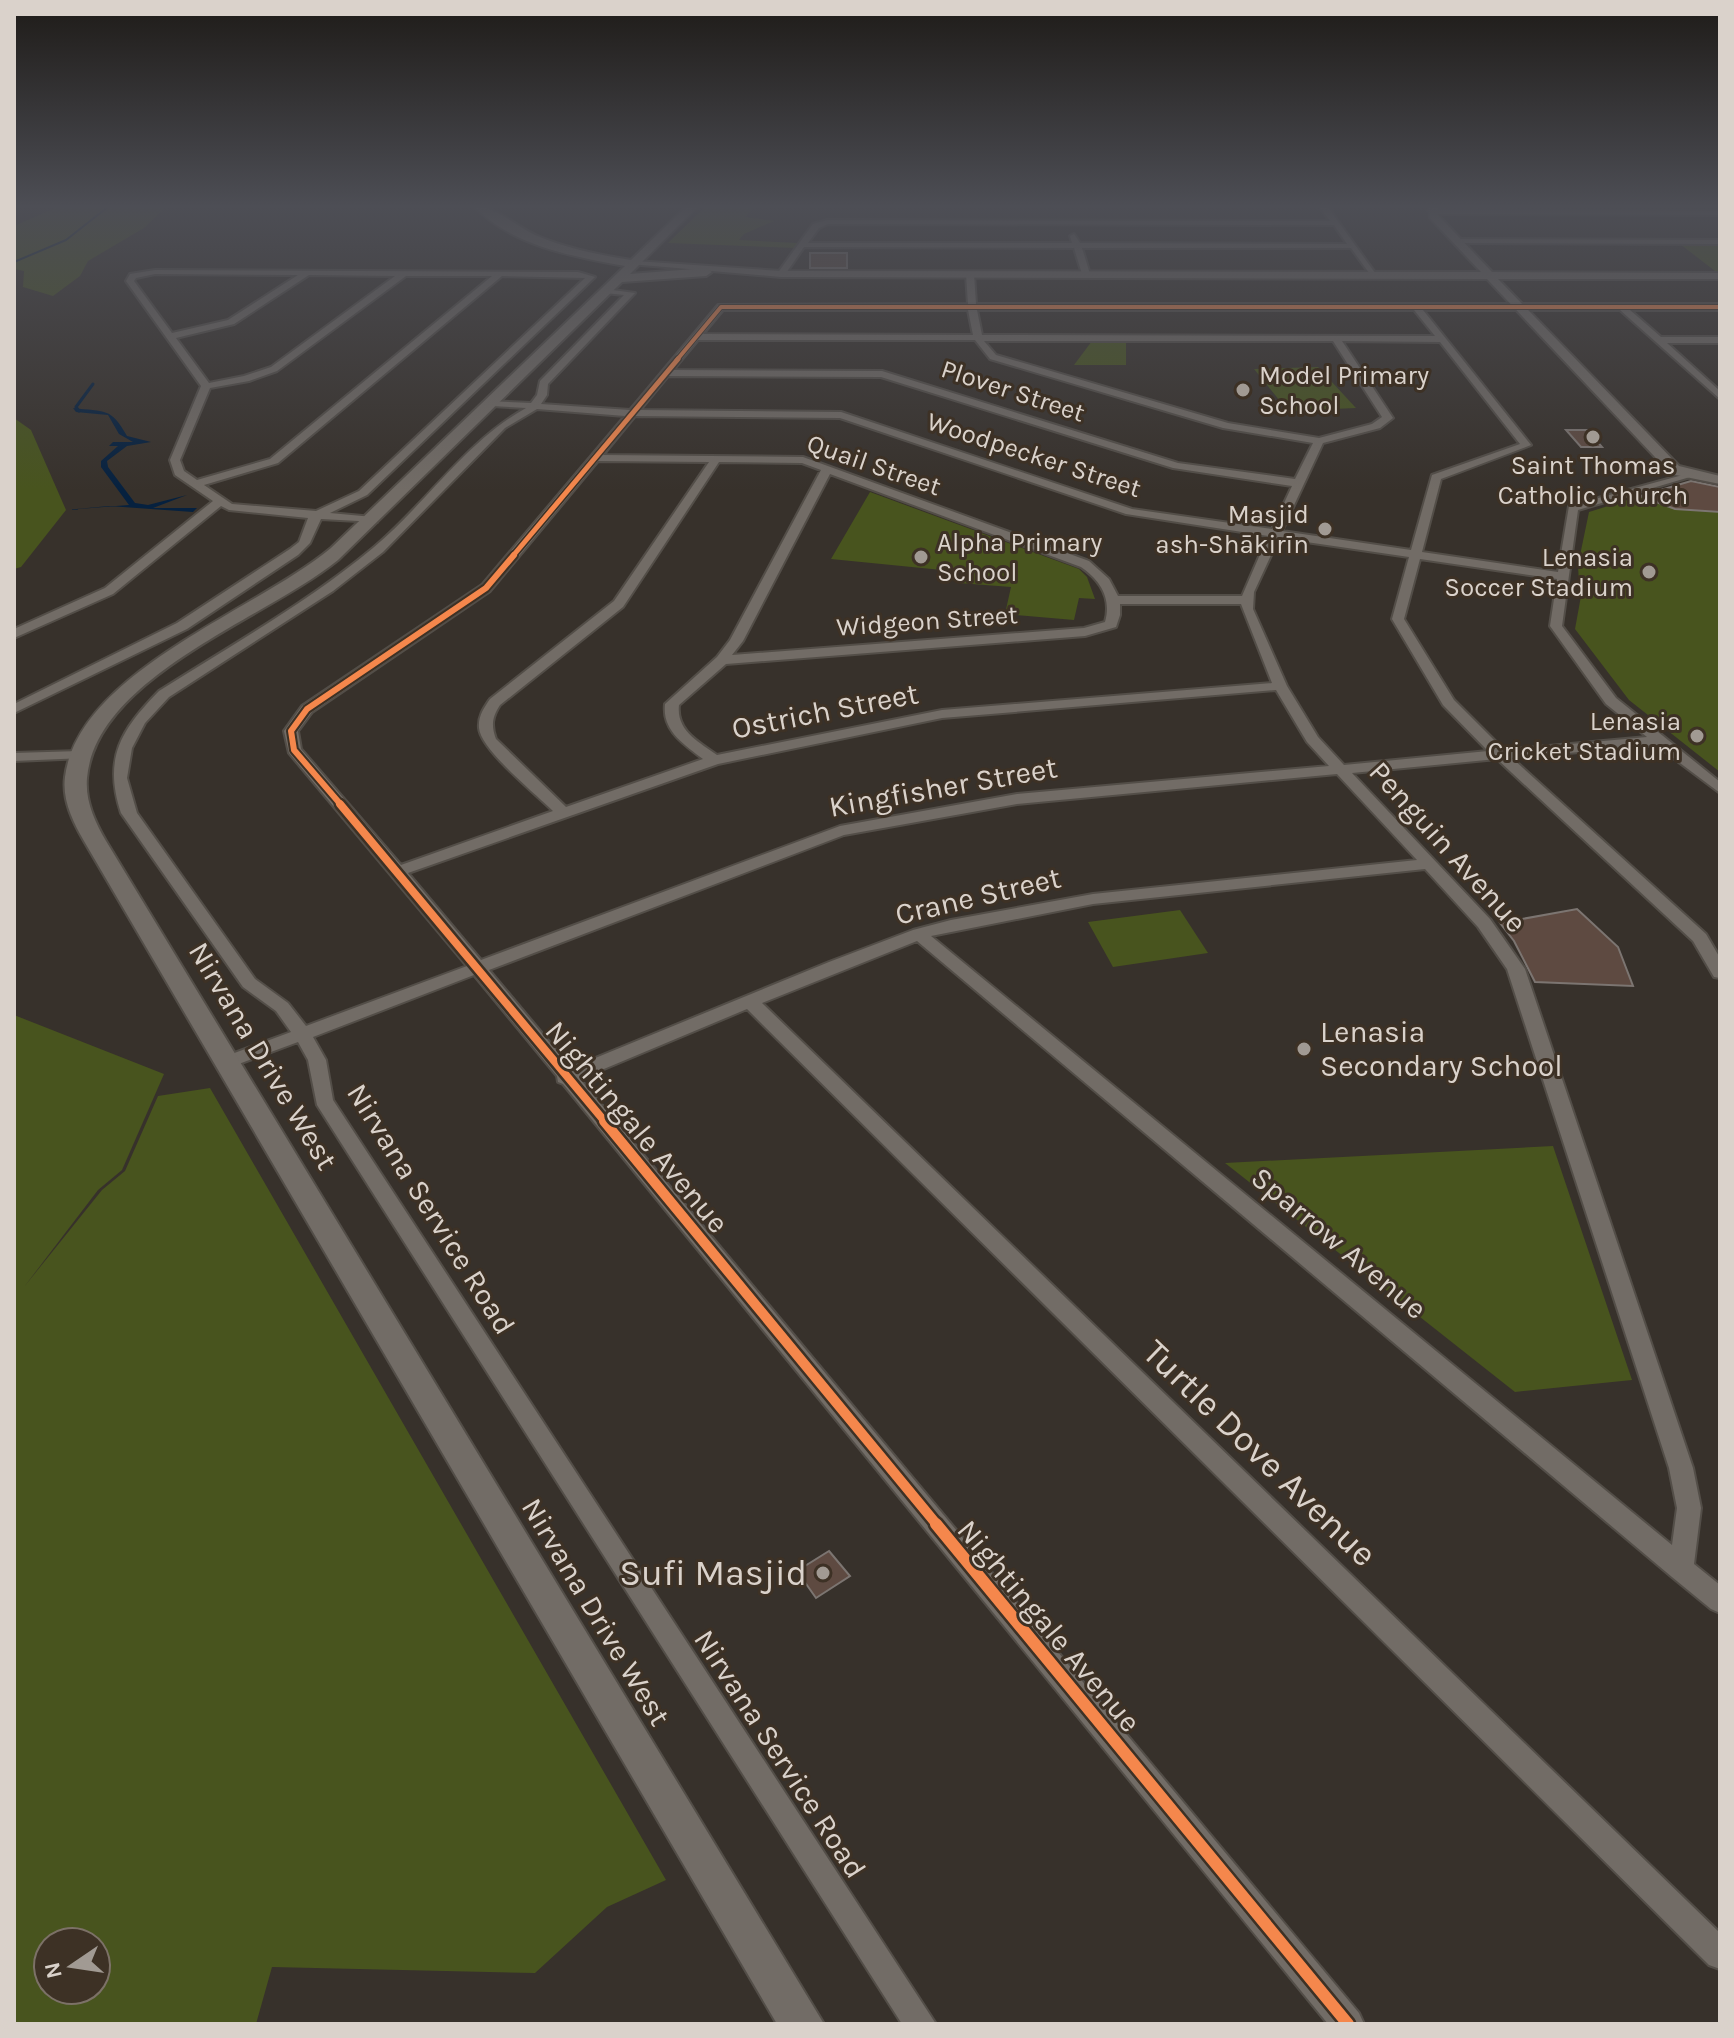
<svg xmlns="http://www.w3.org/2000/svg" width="1734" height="2038" font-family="Karla,sans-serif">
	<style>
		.green { fill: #48541e; fill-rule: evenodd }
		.water { fill: #06213f }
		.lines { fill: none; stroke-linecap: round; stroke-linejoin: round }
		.stream-far1 { stroke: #06213f; stroke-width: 2 }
		.stream { stroke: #06213f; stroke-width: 3 }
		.building { fill: #5e4a41; stroke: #7c7571; stroke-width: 2 }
		.minor-casing { stroke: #534e48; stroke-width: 4 }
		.tertiary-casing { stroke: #534e48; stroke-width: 4 }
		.secondary-casing { stroke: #534e48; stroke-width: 4 }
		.minor { fill: #726c66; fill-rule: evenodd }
		.tertiary { fill: #726c66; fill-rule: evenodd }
		.secondary { fill: #726c66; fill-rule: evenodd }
		.cycleway-far5-casing { stroke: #3d3125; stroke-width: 6 }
		.cycleway-far4-casing { stroke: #3d3125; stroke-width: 8 }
		.cycleway-far3-casing { stroke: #3d3125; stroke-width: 10 }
		.cycleway-far2-casing { stroke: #3d3125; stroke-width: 13 }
		.cycleway-far1-casing { stroke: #3d3125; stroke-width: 15 }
		.cycleway-casing { stroke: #3d3125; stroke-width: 17 }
		.cycleway-far5 { stroke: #f5874c; stroke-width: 4 }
		.cycleway-far4 { stroke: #f5874c; stroke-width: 5 }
		.cycleway-far3 { stroke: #f5874c; stroke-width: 6 }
		.cycleway-far2 { stroke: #f5874c; stroke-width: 8 }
		.cycleway-far1 { stroke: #f5874c; stroke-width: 10 }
		.cycleway { stroke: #f5874c; stroke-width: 12 }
		.poi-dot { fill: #a19a93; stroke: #3d3125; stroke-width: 3 }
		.labels { text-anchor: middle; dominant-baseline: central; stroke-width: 6; stroke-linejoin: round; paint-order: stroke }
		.far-poi-label { font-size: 26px; fill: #dad2cb; stroke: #3d3125; text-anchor: end }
		.far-street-label { font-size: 26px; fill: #dad2cb; stroke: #3d3125 }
		.street-label { font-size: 30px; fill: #dad2cb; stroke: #3d3125 }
		.poi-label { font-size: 30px; fill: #dad2cb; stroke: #3d3125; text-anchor: start }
		.near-street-label { font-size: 36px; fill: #dad2cb; stroke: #3d3125 }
		.near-poi-label { font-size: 36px; fill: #dad2cb; stroke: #3d3125; text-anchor: end }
	</style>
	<rect width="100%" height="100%" fill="#37312b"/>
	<g class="green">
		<polygon points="52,206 167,206 144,228 88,261 80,276 53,296 23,287 24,271 14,269 14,226 53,209"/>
		<polygon points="706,206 755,206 745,217 774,221 744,234 739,240 797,243 796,248 668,243"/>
		<polygon points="1680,244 1720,244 1720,271 1715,271"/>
		<polygon points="1092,341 1126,341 1126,365 1074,365"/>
		<polygon points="1318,367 1356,408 1288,411 1254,369"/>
		<polygon points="14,418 31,430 66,510 21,567 14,569"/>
		<polygon points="870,492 1079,569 1087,577 1095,599 1079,598 1074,620 1005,614 1011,587 959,583 962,572 831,559"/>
		<polygon points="1640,496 1675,509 1720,512 1720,772 1629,700 1575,629 1583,585 1579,584 1578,565 1589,512"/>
		<polygon points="1180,910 1208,953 1113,967 1088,922"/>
		<path d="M14,1015L164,1074L122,1170L98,1190L24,1287L102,1190L125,1171L158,1096L210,1088L666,1880L607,1907L535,1973L272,1967L256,2024H14ZM48,1942H96V1990H48Z"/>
		<polygon points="1553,1146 1632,1380 1515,1392 1225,1163"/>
	</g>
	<path class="water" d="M73,408C105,412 111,407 127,436L151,442L127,446L107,461L108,467L135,503L148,505L187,495L153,508H197L193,512L109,506L66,510L129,505L101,467V461L118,446H109L113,442H133L119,434L108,415L76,412Z"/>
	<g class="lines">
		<polyline class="stream-far1" points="14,262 66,240 109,206"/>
		<polyline class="stream" points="79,411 76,407 93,384"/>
	</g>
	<g class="building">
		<rect x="810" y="253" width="37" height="15"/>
		<polygon points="1566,430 1587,430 1602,447 1581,447"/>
		<polygon points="1691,481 1720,487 1720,512 1675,509 1640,496"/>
		<polygon points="1577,909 1618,947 1633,986 1535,982 1514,941 1500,923"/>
		<polygon points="829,1551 850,1576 816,1598 797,1571"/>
	</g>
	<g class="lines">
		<g class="minor-casing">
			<g id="minor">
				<path d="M1319,206H1327L1378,277H1372L1351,248H1082L1090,274L1086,276L1082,274L1074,248L804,247L784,276L777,274L813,224L827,220L1330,221ZM828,224L1334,225L1347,244L1080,243L1074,234L1070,236L1072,243H808L819,228Z"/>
				<polygon points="1428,210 1720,211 1720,215 1431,214"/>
				<polygon points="1454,239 1720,240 1720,244 1457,243"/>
				<path d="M155,270L578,272L595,277L367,495L330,513L373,517L377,518V522L321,519L310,543L298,555L187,629L14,713V704L177,623L290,549L299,542L308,518L229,510L221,506L113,594L14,638V629L105,588L213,501L175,475L170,460L201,386L126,281L130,274ZM155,274L298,275L228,320L172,333L134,281L136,278ZM309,275L395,276L271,367L244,376L209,383L176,338L234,324ZM406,276H492L270,459L197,480L184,471L180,460L210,388L249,381L277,371ZM502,276L585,278L359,491L316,511L232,504L204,485L278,463Z"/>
				<path d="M970,272L974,274L976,304H1720V310H1630L1661,337H1720V343H1667L1720,391V399L1620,310H1423L1531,445L1441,479L1422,552L1558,572L1569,506L1690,473V477L1578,510L1562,626L1616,698L1720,782V793L1656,745L1512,758L1706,934L1720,958V978L1714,977L1693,941L1497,759L1352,773L1490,919L1525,969L1693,1468L1701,1508L1694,1564L1720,1585V1613L1711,1609L1672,1577L917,941L762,1003L1720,1933V1969L1709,1965L747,1009L580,1079L1359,2013L1364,2024H1328L563,1084L558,1082L557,1076L474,975L313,1037L326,1060L333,1100L936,2024H902L317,1105L308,1060L298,1042L228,1068L219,1062L221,1058L291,1032L276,1011L243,987L121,813C103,758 121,730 159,691C231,645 307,603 373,548C426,504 465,442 526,408L492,406L487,403L488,401L531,403L537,395L540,381L624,295L605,293V289L635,293L548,384L547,395L541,404L630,410L718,305L968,304L966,274ZM723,310H968L973,335L703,334ZM977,310H1414L1435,336L982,335ZM698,340H975L990,359L1223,428L1313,443L1295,479L1178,463L882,371L673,370ZM984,341H1333L1382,417L1372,424L1319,438L1228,423L996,355ZM1342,341L1440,342L1520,444L1432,475L1411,550L1282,531L1323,443L1380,428L1393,418ZM668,376L881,377L1173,468L1292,486L1272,529L1132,509L841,412L640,410ZM537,409L625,416L482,585L302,706L284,731L289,753L467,966L306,1026L288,1003L255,979L137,813L127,778L132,748L145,723L169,697L333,591L383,552L505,428ZM635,416L840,418L1126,514L1268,536L1242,596H1118L1109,579L1089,561L803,457L603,455ZM598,461L709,462L614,601L490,699C484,708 478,716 479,728C481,750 536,794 553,811L401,865L301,749L298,731L312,712L490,591ZM719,462L802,463L821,470L730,640L717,657L665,704C662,731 684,744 703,759L566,807L496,739C491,726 492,717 500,705L623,607ZM830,474L1081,567C1100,580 1112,598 1105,622L1084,628L732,655L743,641ZM1279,538L1409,557L1392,619L1443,705L1488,751L1344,765L1318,737L1287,686L1253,609L1254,592ZM1420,559L1557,579L1550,626L1606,704L1647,737L1504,750L1454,700L1404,619ZM1120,604H1241L1272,683L942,710L717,755C699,742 676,731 679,705L726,664L1085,636L1116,627L1120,615ZM1276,690L1307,742L1329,766L1017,794L840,826L481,960L408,873L718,764L942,718ZM1337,774L1417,860L1093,894L951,920L913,930L829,962L571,1068L489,970L844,835L1017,804ZM1425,869L1478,927L1507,969L1669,1468L1677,1508L1672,1545L931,936L1093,904Z"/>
				<polygon points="80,751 85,752 85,758 14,761 14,753"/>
			</g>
		</g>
		<g class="tertiary-casing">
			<polygon id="tertiary" points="1429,206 1437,206 1438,215 1492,272 1720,273 1720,279 1498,279 1679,466 1720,476 1720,484 1671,474 1487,279 781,277 630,264 635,261 781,271 1481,272 1430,218"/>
		</g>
		<g class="secondary-casing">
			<path id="secondary" d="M474,206C496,206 519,229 540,237C569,249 600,255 631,260L687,206H698L630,274L706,268L712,272L706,276L622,282L338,560C267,618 96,676 87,778C85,801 95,822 106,841L824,2024H777L84,841C73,822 62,800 65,777C78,672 257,610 331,548L625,266C574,257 510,245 474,206Z"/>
		</g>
		<use href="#minor" class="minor"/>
		<use href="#tertiary" class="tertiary"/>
		<use href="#secondary" class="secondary"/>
		<g class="cycleway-far5-casing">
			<polyline id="cycleway-far5" points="676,361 721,307 1720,307"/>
		</g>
		<g class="cycleway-far4-casing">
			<polyline id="cycleway-far4" points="512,557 678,359"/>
		</g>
		<g class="cycleway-far3-casing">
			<polyline id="cycleway-far3" points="342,806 294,750 291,731 307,709 486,588 514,555"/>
		</g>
		<g class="cycleway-far2-casing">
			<polyline id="cycleway-far2" points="340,804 606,1123"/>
		</g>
		<g class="cycleway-far1-casing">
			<polyline id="cycleway-far1" points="604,1121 938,1526"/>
		</g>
		<g class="cycleway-casing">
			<polyline id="cycleway" points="936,1524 1348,2024"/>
		</g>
		<use href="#cycleway-far5" class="cycleway-far5"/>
		<use href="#cycleway-far4" class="cycleway-far4"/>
		<use href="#cycleway-far3" class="cycleway-far3"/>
		<use href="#cycleway-far2" class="cycleway-far2"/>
		<use href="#cycleway-far1" class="cycleway-far1"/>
		<use href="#cycleway" class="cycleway"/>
	</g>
	<linearGradient id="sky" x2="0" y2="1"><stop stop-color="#1e1b18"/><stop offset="0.42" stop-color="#4d4e55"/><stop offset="1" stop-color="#4d4e55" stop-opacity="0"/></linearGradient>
	<rect width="1734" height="491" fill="url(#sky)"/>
	<g class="poi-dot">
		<circle cx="1243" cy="390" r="8"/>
		<circle cx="1593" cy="437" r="8"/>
		<circle cx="1325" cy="529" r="8"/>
		<circle cx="921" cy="557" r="8"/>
		<circle cx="1649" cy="572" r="8"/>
		<circle cx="1697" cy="736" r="8"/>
		<circle cx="1304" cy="1049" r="8"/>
		<circle cx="823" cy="1573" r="8"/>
	</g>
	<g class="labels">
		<g class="far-poi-label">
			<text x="1259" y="375" text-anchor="start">Model Primary<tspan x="1259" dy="30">School</tspan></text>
			<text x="1593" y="465" text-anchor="middle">Saint Thomas<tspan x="1593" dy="30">Catholic Church</tspan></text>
			<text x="1309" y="514">Masjid<tspan x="1309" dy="30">ash-Shākirīn</tspan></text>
			<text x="937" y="542" text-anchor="start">Alpha Primary<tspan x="937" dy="30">School</tspan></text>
			<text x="1633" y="557">Lenasia<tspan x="1633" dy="30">Soccer Stadium</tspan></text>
			<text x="1681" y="721">Lenasia<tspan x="1681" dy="30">Cricket Stadium</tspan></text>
		</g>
		<g class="far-street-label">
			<text transform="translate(1013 391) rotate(18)">Plover Street</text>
			<text transform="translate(1034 455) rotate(18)">Woodpecker Street</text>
			<text transform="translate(874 465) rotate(19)">Quail Street</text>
			<text transform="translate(927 621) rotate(-4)">Widgeon Street</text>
		</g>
		<g class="street-label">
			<text transform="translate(825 711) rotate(-11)">Ostrich Street</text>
			<text transform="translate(943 787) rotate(-10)">Kingfisher Street</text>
			<text transform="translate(1448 847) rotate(48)">Penguin Avenue</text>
			<text transform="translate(978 896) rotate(-13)">Crane Street</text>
			<text transform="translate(263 1056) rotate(59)">Nirvana Drive West</text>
			<text transform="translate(637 1127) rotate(50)">Nightingale Avenue</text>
			<text transform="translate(431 1209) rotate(58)">Nirvana Service Road</text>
			<text transform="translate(1339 1243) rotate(40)">Sparrow Avenue</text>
			<text transform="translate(596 1612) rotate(59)">Nirvana Drive West</text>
			<text transform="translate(1049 1626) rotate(50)">Nightingale Avenue</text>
			<text transform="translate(780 1754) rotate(57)">Nirvana Service Road</text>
		</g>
		<g class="poi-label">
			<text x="1320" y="1032">Lenasia<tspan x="1320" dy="34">Secondary School</tspan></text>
		</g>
		<g class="near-street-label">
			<text transform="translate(1260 1453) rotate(44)">Turtle Dove Avenue</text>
		</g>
		<g class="near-poi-label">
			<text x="807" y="1573">Sufi Masjid</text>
		</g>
	</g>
	<rect width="1734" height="2038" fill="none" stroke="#dad2cb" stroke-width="32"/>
	<g transform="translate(72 1966) rotate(257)"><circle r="38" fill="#3d3125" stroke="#7c7167" stroke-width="2"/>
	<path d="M0-6L14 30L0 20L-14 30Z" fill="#a19a93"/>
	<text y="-12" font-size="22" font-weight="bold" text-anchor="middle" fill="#dad2cb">N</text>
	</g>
</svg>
